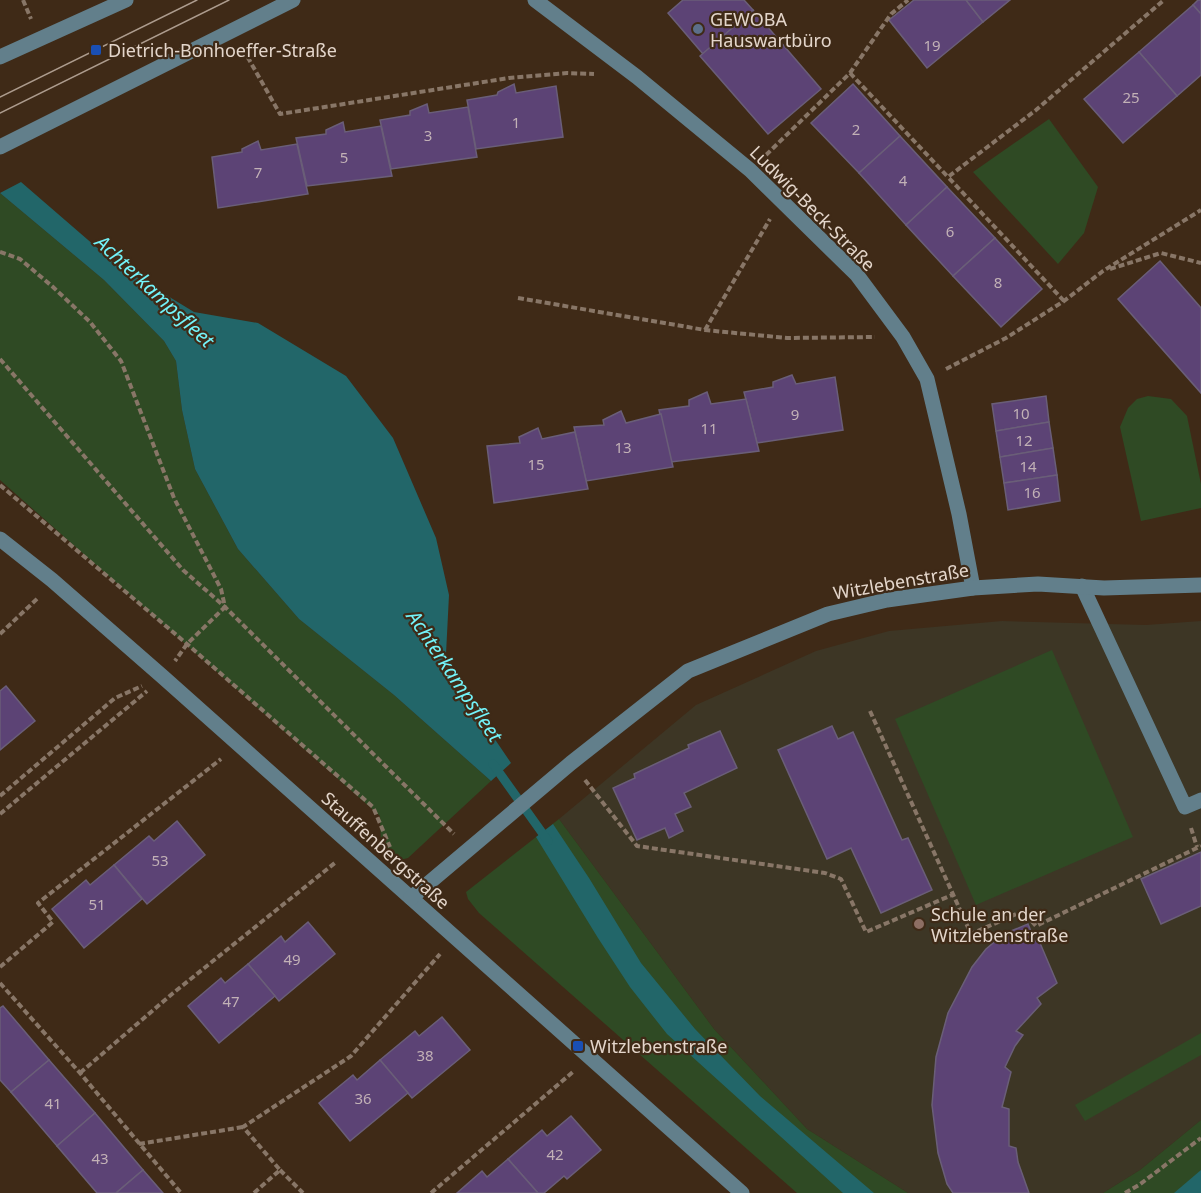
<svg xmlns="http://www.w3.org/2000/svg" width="1201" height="1193" font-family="'Noto Sans',sans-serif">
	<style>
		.education { fill: #3d3625 }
		.green { fill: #2f4a24 }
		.water { fill: #226669 }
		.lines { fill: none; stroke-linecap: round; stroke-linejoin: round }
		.stream { stroke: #226669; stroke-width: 9 }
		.building { fill: #5c4375; stroke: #6a5e78; stroke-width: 1.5 }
		.path { stroke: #887667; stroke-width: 4; stroke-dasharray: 6 3; stroke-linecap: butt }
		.minor { stroke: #627f8b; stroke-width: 15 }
		.tram { stroke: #ad9c8e; stroke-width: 1.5 }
		.service-dot { fill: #5c6f8a; stroke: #3f2a17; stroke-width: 2 }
		.transit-dot { fill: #1a4fb4; stroke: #3f2a17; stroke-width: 2 }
		.education-dot { fill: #8d6e63; stroke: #3f2a17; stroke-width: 2 }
		.labels { text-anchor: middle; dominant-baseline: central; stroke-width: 4.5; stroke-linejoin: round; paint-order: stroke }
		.number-label { font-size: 15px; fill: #c2b1b6 }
		.poi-label { font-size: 18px; fill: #e4d6cb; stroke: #3f2a17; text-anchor: start }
		.street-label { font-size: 18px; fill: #e4d6cb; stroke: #3f2a17 }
		.water-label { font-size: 20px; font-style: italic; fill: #73f3f9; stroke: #3f2a17 }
	</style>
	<rect width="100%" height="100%" fill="#3f2a17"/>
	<polygon class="education" points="1002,621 1146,625 1201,621 1201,1120 1140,1170 1103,1193 908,1193 807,1129 714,1029 559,819 696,705 816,651 889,631"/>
	<g class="green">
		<polygon points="1049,119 1098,187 1084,233 1058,264 973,172"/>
		<polygon points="0,193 104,280 164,341 176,361 182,410 195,469 238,549 299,619 394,695 491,781 408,858 396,861 381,847 380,816 0,480"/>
		<polygon points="1148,396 1171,399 1187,416 1201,484 1201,508 1141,521 1120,427 1128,408 1137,399"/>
		<polygon points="1052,650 1133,837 976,905 895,719"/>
		<polygon points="559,819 714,1029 807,1129 908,1193 797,1193 479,913 468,899 466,892"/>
		<polygon points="1201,1033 1201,1055 1085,1121 1075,1105"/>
		<polygon points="1201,1120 1201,1193 1103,1193 1140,1170"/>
	</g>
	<g class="water">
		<polygon points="21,182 117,265 194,312 258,323 346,376 393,438 436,538 449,595 446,654 456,682 511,763 491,781 394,695 299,619 238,549 195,469 182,410 176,361 164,341 104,280 0,193"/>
		<polygon points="553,824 589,878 641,963 695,1029 760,1096 874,1193 843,1193 667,1034 630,987 598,938 536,837"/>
		<polygon points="1201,1170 1201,1193 1174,1193"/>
	</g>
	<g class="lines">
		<polyline class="stream" points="493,764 548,841"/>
	</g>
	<g class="building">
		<polygon points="683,0 744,0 753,10 703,54 668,13"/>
		<polygon points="914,0 966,0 983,22 927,68 889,20"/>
		<polygon points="966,0 1010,0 983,22"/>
		<polygon points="1198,0 1201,0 1201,14 1193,5"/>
		<polygon points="1193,5 1201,14 1201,75 1177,96 1139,52"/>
		<polygon points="753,10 821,89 768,134 700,56"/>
		<polygon points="1139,52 1177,96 1123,143 1084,99"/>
		<polygon points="514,84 516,93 556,86 563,137 476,149 467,100 497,95 498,92"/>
		<polygon points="853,84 900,136 859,173 811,123"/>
		<polygon points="427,104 429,113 468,107 477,157 391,169 380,120 410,115 410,111"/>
		<polygon points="343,122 345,132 381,126 392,176 307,186 296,138 326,134 326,130"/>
		<polygon points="900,136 947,187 906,225 859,173"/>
		<polygon points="258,141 261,150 297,144 308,194 218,208 212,157 242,152 242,149"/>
		<polygon points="947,187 995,238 953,276 906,225"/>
		<polygon points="995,238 1042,289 1001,327 953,276"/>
		<polygon points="1160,261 1201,308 1201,393 1118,299"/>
		<polygon points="792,375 796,384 835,377 843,430 757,443 744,392 773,387 773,382"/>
		<polygon points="707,392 711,404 746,399 759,451 671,462 659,410 689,406 689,400"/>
		<polygon points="1046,396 1049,422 996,431 992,404"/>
		<polygon points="621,411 626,423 661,414 673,467 586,481 574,427 604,425 603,420"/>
		<polygon points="1049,422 1053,448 1000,457 996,431"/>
		<polygon points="538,428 542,439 575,432 588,489 494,503 487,446 520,443 519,437"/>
		<polygon points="1053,448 1057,475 1004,483 1000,457"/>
		<polygon points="1057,475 1060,501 1008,510 1004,483"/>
		<polygon points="6,686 35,721 0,750 0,691"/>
		<polygon points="832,726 838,739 853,732 902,840 908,838 932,890 881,913 851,848 827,859 778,750"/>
		<polygon points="720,731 737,768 684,793 691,807 675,814 683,831 669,838 665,828 637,840 613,788 635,778 634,774 689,748 688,745"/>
		<polygon points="177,821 205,855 147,904 114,865 149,836 154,841"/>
		<polygon points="1201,852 1201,906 1161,924 1141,879"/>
		<polygon points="114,865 142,899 84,948 52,909 86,880 90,885"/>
		<polygon points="308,922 335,954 279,1001 248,964 281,936 285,942"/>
		<polygon points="1028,924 1035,941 1040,943 1057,983 1037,998 1041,1004 1016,1031 1023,1035 1015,1046 1005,1067 1011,1072 1002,1107 1009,1109 1009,1146 1016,1148 1018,1162 1029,1193 953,1193 947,1184 938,1153 932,1105 936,1057 948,1013 972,967 986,949 1004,934"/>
		<polygon points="248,964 275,996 219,1043 188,1006 221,978 225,983"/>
		<polygon points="3,1006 49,1060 11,1092 0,1080 0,1008"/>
		<polygon points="442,1017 470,1050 412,1098 380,1060 415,1031 419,1036"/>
		<polygon points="49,1060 95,1113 57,1146 11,1092"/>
		<polygon points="380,1060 408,1093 350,1141 319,1103 353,1075 357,1080"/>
		<polygon points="95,1113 143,1170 116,1193 97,1193 57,1146"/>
		<polygon points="571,1116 601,1150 567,1179 564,1176 544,1193 538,1193 508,1159 542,1130 547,1136"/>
		<polygon points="508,1159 538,1193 457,1193 482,1171 487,1177"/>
		<polygon points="143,1170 163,1193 116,1193"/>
	</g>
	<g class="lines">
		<g class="path">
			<polyline points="23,0 31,19"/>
			<polyline points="243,49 280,114 509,78 567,73 594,74"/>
			<polyline points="850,73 948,177"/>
			<polyline points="766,155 850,73 891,14 908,0"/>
			<polyline points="0,252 20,259 53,287 90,322 121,361 174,498 221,589 225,607 187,644 175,661"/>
			<polyline points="1110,269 1161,253 1201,263"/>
			<polyline points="518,298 705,330 787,338 875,337"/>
			<polyline points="1064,301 948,177 1036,110 1164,0"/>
			<polyline points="705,330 770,219"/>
			<polyline points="0,359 183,570 225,607 454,834"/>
			<polyline points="946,369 1006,338 1064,301 1103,271 1201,210"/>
			<polyline points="0,485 187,644 373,807 390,847"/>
			<polyline points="0,634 39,597"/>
			<polyline points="870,711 971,934 1023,911 1036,926 1201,846"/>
			<polyline points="585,780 637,846 825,873 841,879 866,932 952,895"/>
			<polyline points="0,796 115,698 142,686"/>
			<polyline points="0,814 147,691"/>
			<polyline points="1191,828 1197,847"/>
			<polyline points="0,967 53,922 38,903 221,759"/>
			<polyline points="0,983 80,1073 181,1193"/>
			<polyline points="80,1073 172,994 336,862"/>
			<polyline points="139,1144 243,1127"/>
			<polyline points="280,1170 303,1193"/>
			<polyline points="254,1193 280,1170 243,1127 351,1056 440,954"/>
			<polyline points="431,1193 574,1071"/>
			<polyline points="1125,1193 1139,1185 1201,1138"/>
		</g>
		<g class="minor">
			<polyline points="535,0 637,77 750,170 857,275 903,337 927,379 959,514 973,588"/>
			<polyline points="0,57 126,0"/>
			<polyline points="0,147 293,0"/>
			<polyline points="0,539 52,580 163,677 742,1193"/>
			<polyline points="1082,586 1185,807 1201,800"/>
			<polyline points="411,898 571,763 688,671 828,614 887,600 973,588 1038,584 1104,588 1201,585"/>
		</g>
		<g class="tram">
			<polyline points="0,97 197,0"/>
			<polyline points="0,113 229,0"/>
		</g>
	</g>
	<circle class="service-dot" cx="698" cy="29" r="6"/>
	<g class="transit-dot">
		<rect x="90" y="44" width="12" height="12" rx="3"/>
		<rect x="572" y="1040" width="12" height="12" rx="3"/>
	</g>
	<circle class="education-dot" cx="919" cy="924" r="6"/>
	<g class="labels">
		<g class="number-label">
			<text x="932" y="45">19</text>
			<text x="1131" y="97">25</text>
			<text x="516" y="122">1</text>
			<text x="856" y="129">2</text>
			<text x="428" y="135">3</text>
			<text x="344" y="157">5</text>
			<text x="258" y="172">7</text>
			<text x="903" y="180">4</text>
			<text x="950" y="231">6</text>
			<text x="998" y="282">8</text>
			<text x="1021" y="413">10</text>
			<text x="795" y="414">9</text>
			<text x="709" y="428">11</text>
			<text x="1024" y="440">12</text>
			<text x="623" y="447">13</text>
			<text x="536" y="464">15</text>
			<text x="1028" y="466">14</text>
			<text x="1032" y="492">16</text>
			<text x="160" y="860">53</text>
			<text x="97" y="904">51</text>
			<text x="292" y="959">49</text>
			<text x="231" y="1001">47</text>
			<text x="425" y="1055">38</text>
			<text x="363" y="1098">36</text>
			<text x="53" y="1103">41</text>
			<text x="555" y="1154">42</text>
			<text x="100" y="1158">43</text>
		</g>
		<g class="poi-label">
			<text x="710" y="19">GEWOBA<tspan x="710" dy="21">Hauswartbüro</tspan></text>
			<text x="108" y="50">Dietrich-Bonhoeffer-Straße</text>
			<text x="931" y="914">Schule an der<tspan x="931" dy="21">Witzlebenstraße</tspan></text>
			<text x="590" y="1046">Witzlebenstraße</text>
		</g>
		<g class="street-label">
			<text transform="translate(813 208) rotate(45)">Ludwig-Beck-Straße</text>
			<text transform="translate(901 581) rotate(-10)">Witzlebenstraße</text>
			<text transform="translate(386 850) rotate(42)">Stauffenbergstraße</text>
		</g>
		<g class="water-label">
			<text transform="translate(155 291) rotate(43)">Achterkampsfleet</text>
			<text transform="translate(455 676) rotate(56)">Achterkampsfleet</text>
		</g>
	</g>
</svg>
